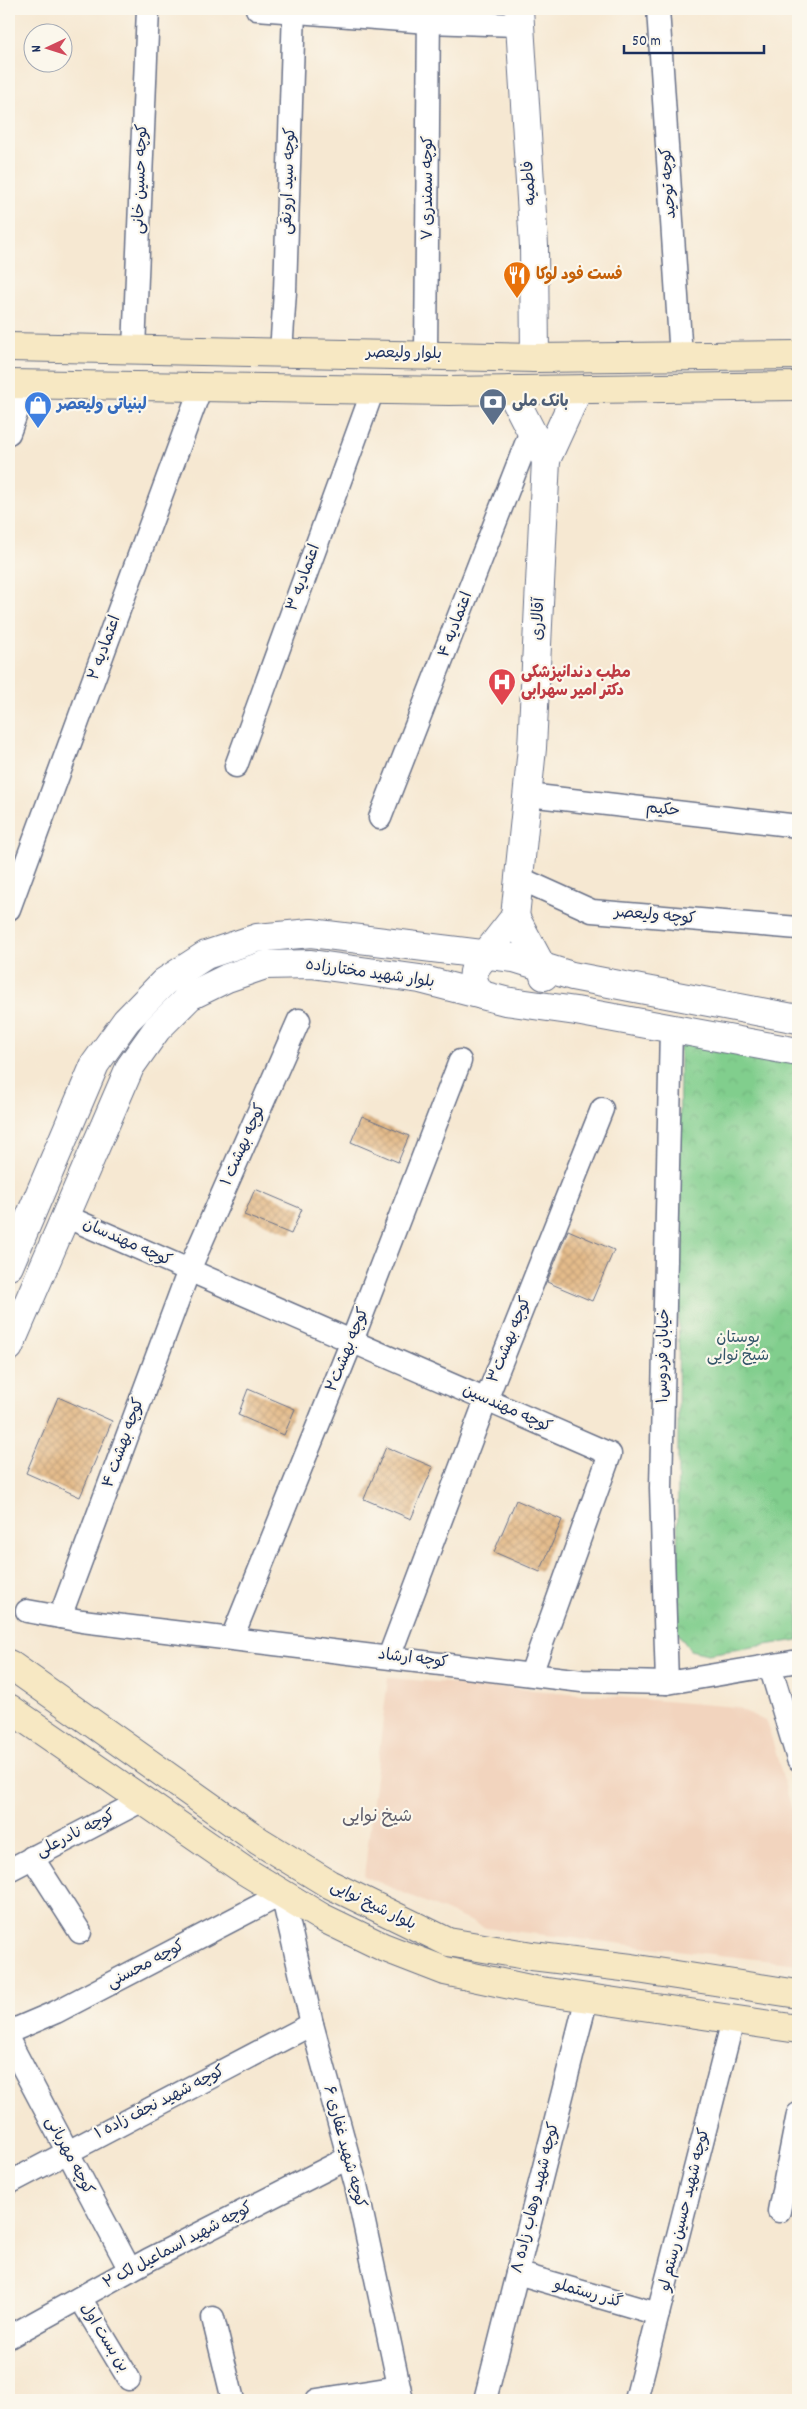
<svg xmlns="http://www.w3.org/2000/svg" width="807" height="2409" font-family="Dekko,'Playpen Sans Arabic',sans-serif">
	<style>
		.built { fill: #f2d4be }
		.park { fill: url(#park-crowns); stroke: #4e7e76 }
		.building { fill: url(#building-cross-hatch) }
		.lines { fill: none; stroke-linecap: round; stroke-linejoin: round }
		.minor-casing { stroke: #687087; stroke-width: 25 }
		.tertiary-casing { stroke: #687087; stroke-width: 30 }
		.secondary-casing { stroke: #687087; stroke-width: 30 }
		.minor { stroke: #fff; stroke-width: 22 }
		.tertiary { stroke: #fff; stroke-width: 28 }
		.secondary { stroke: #f7e8c3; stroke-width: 28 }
		.labels { text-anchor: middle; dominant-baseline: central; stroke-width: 4.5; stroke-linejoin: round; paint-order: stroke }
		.street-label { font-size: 16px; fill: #1b2f5e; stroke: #fbf7ec }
		.food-label { font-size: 16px; font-weight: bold; fill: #c56008; stroke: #fbf7ec; text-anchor: start }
		.service-label { font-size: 16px; font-weight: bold; fill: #4e5e75; stroke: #fbf7ec; text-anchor: start }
		.shop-label { font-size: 16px; font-weight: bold; fill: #366cbe; stroke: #fbf7ec; text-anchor: start }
		.health-label { font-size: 16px; font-weight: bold; fill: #be3a42; stroke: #fbf7ec; text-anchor: start }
		.park-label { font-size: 16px; fill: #34576a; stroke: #fbf7ec }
		.neighbourhood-label { font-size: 18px; fill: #61606d; stroke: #fbf7ec }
	</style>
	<defs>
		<pattern id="park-crowns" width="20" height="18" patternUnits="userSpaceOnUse" patternTransform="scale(1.25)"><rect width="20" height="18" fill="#81ce8d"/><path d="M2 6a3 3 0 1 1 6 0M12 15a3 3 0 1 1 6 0" fill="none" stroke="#6fb17c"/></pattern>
		<pattern id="building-cross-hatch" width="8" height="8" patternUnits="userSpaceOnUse" patternTransform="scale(1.25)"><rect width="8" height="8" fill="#e4bb8a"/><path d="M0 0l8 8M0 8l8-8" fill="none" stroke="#c3a17a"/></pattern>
	</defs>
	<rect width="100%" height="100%" fill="#fbf7ec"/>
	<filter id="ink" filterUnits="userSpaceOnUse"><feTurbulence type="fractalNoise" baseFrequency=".02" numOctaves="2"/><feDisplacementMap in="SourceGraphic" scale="10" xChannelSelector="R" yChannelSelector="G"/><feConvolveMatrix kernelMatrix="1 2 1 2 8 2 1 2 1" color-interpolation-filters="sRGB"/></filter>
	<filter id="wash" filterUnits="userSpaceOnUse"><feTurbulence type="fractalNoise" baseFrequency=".0096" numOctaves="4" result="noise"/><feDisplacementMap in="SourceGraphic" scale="20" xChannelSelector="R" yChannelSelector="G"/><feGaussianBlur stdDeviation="1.12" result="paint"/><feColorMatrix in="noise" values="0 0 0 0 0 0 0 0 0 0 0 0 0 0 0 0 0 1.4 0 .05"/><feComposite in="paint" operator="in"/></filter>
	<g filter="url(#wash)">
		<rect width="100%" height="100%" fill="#f6e8d2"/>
		<polygon class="built" points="388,1678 736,1707 767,1722 798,1831 798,1964 486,1928 364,1876"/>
		<polygon class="park" points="680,1039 798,1062 798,1640 708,1654 690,1650 677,1632"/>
		<g id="blocks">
			<g class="building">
				<polygon points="362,1116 409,1136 398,1162 351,1142"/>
				<polygon points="255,1189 302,1209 291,1234 244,1215"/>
				<polygon points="568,1230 614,1250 592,1301 547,1282"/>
				<polygon points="248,1389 295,1409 284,1435 238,1415"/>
				<polygon points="58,1397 112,1421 80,1497 26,1473"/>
				<polygon points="386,1447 433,1467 411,1519 364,1499"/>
				<polygon points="516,1500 562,1520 540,1572 494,1552"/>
			</g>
		</g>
	</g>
	<g filter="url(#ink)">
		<use href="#blocks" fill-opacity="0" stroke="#687087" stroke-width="1"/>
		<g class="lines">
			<g class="minor-casing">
				<g id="minor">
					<polyline points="257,9 428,22 520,25"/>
					<polyline points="658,9 681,357"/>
					<polyline points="134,349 148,9"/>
					<polyline points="281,353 285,291 294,9"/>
					<polyline points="426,354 429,9"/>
					<polyline points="9,433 27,384"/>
					<polyline points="236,766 373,390"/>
					<polyline points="528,795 798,826"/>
					<polyline points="380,818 531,431"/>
					<polyline points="519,878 592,911 798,928"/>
					<polyline points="9,909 201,387"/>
					<polyline points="65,1216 610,1454 531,1674"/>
					<polyline points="27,1611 82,1621 582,1681 667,1683 798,1661"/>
					<polyline points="60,1617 189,1270 299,1020"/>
					<polyline points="232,1638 352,1341 460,1061"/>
					<polyline points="389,1657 486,1400 602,1109"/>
					<polyline points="770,1666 798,1759"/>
					<polyline points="667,1683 661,1488 671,1028"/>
					<polyline points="32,1857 80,1932"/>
					<polyline points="9,1870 143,1800"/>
					<polyline points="9,2032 56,2012 282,1894 312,2024 356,2185 402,2400"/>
					<polyline points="9,2041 130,2270"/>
					<polyline points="9,2183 312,2024"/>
					<polyline points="779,2211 798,2114"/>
					<polyline points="517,2273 658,2314"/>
					<polyline points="80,2298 129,2379"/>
					<polyline points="213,2318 233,2400"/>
					<polyline points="9,2337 148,2260 348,2158"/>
					<polyline points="317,2400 399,2387"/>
					<polyline points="485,2400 587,1997"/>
					<polyline points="636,2400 733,2020"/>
				</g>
			</g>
			<g class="tertiary-casing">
				<g id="tertiary">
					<polyline points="519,9 534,246 535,358"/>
					<polyline points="510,390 546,460 532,748 515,917"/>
					<polyline points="546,460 578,390"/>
					<polyline points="515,917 542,967 544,976"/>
					<path d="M482,995C475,986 471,980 475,968L515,917"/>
					<polyline points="9,1266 95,1064 126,1021 164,982 206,955 257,938 311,933 514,958 572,976 798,1019"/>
					<polyline points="9,1347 130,1067 157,1029 190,996 227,978 265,965 311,964 420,979 505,1001 576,1011 798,1052"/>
				</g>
			</g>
			<g class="secondary-casing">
				<g id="secondary">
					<polyline points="9,347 535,358 798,355"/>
					<polyline points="9,384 449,391 798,386"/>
					<polyline points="9,1664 259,1841 329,1884 448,1942 532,1956 631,1968 798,1994"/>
					<polyline points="9,1708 245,1871 321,1917 383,1947 445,1971 534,1990 798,2029"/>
				</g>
			</g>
			<use href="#minor" class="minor"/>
			<use href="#tertiary" class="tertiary"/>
			<use href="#secondary" class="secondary"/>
		</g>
	</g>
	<defs>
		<g id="restaurant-pin" transform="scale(1.4375)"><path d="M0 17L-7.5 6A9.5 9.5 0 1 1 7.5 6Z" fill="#e8710a" stroke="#fbf7ec"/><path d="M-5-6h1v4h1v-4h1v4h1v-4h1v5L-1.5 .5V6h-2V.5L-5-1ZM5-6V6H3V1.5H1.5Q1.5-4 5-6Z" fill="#fff"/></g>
		<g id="bank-pin" transform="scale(1.4375)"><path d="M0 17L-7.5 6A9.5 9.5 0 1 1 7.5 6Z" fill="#5c6f8a" stroke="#fbf7ec"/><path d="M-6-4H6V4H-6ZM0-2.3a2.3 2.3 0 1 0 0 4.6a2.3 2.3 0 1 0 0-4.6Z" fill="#fff"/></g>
		<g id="shop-pin" transform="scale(1.4375)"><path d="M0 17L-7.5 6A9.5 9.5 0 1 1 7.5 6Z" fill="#3f7fe0" stroke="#fbf7ec"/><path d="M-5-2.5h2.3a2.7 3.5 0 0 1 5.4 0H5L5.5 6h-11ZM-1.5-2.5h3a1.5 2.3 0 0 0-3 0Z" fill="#fff"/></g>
		<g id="hospital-pin" transform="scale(1.4375)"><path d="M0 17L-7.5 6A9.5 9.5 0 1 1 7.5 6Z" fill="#e0444e" stroke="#fbf7ec"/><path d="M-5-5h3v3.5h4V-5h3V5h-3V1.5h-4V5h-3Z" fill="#fff"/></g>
	</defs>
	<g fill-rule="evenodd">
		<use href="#restaurant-pin" x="517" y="275"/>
		<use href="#bank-pin" x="493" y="402"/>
		<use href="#shop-pin" x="38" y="405"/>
		<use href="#hospital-pin" x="502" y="682"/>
	</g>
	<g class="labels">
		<g class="street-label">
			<text transform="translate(141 179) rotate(-88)">کوچه حسین خانی</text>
			<text transform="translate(289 181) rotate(-88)">کوچه سید ارونقی</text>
			<text transform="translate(530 183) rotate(-94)">فاطمیه</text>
			<text transform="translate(669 183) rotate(-94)">کوچه توحید</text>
			<text transform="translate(428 188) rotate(-90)">کوچه سمندری ۷</text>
			<text transform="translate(404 354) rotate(1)">بلوار ولیعصر</text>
			<text transform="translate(304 578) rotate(-70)">اعتمادیه ۳</text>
			<text transform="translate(539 619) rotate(-87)">آقالاری</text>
			<text transform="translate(456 625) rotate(-69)">اعتمادیه ۴</text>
			<text transform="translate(105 648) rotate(-70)">اعتمادیه ۲</text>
			<text transform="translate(663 810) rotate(7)">حکیم</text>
			<text transform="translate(655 916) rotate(5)">کوچه ولیعصر</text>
			<text transform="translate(370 974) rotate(8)">بلوار شهید مختارزاده</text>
			<text transform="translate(244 1145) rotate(-66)">کوچه بهشت ۱</text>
			<text transform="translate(127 1243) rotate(24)">کوچه مهندسان</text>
			<text transform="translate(510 1340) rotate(-68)">کوچه بهشت۳</text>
			<text transform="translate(348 1350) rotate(-68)">کوچه بهشت۲</text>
			<text transform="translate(664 1356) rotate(-89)">خیابان فردوس۱</text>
			<text transform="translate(507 1409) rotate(24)">کوچه مهندسین</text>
			<text transform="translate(124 1443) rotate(-70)">کوچه بهشت ۴</text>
			<text transform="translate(413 1659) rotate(7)">کوچه ارشاد</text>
			<text transform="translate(76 1834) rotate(-27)">کوچه نادرعلی</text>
			<text transform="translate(373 1906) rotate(26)">بلوار شیخ نوایی</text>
			<text transform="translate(146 1965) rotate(-28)">کوچه محسنی</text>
			<text transform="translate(160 2103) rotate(-27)">کوچه شهید نجف زاده ۱</text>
			<text transform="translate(344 2147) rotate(75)">کوچه شهید غفاری ۶</text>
			<text transform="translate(69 2156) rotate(62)">کوچه مهربانی</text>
			<text transform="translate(536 2198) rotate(-76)">کوچه شهید وهاب زاده ۸</text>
			<text transform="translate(685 2210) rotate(-76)">کوچه شهید حسین رستم لو</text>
			<text transform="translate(178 2246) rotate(-28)">کوچه شهید اسماعیل لک ۲</text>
			<text transform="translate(588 2294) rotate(16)">گذر رستملو</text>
			<text transform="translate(104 2338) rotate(58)">بن بست اول</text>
		</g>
		<g class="food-label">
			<text x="536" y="275">فست فود لوکا</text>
		</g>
		<g class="service-label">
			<text x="512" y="402">بانک ملی</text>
		</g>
		<g class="shop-label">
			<text x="57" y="405">لبنیاتی ولیعصر</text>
		</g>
		<g class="health-label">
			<text x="521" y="673">مطب دندانپزشکی<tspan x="521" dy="18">دکتر امیر سهرابی</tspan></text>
		</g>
		<g class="park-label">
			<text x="738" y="1338">بوستان<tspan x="738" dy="18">شیخ نوایی</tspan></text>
		</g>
		<g class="neighbourhood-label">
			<text x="377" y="1817">شیخ نوایی</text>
		</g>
	</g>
	<rect width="807" height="2409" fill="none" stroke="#fbf7ec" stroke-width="30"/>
	<g transform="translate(48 48) rotate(266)"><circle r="24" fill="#fbf7ec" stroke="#a1a7b3"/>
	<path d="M0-4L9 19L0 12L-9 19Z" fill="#d1495b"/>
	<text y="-8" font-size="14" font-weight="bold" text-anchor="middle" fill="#1b2f5e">N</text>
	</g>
	<path d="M624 45v8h140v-8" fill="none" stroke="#1b2f5e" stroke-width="2.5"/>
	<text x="632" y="45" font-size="15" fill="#1b2f5e" stroke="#fbf7ec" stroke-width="4" paint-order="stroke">50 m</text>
</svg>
